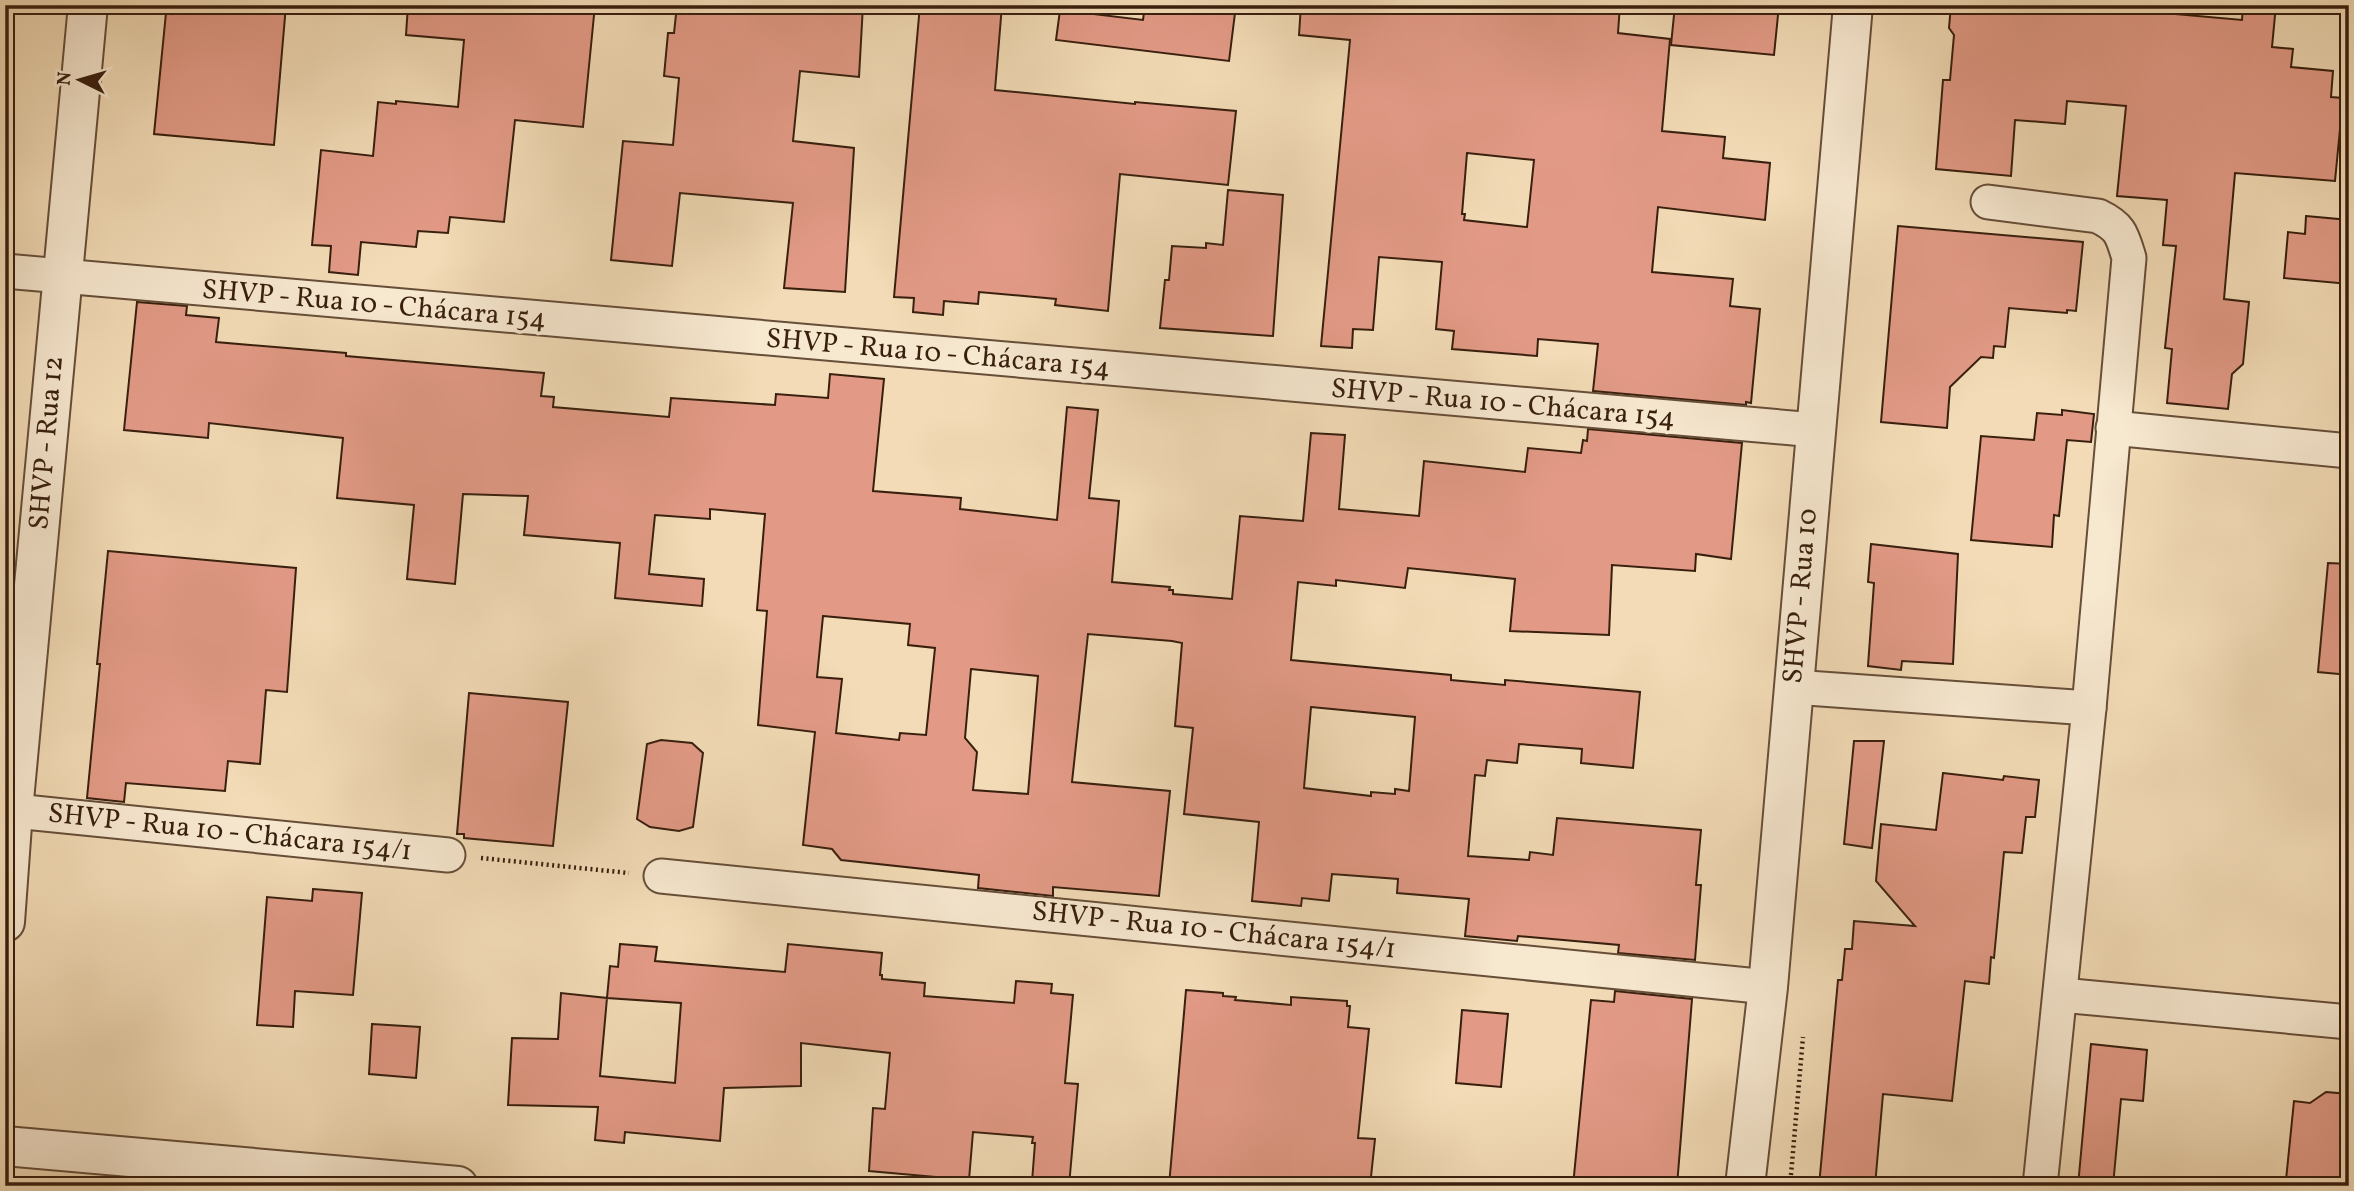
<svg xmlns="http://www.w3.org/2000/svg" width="2354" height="1191" font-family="Vollkorn,serif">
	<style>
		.building { fill: #e29a86; stroke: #381f0e; stroke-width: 2; fill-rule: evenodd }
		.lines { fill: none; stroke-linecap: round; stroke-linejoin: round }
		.minor-casing { stroke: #664e38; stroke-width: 37 }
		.tertiary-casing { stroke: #664e38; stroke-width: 42 }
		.path { stroke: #381f0e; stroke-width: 4.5; stroke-dasharray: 2 3.5; stroke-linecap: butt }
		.minor { stroke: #f7e8d0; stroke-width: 33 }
		.tertiary { stroke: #f7e8d0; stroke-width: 38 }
		.labels { text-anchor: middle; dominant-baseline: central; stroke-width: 7; stroke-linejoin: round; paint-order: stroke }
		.street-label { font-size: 28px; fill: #381f0e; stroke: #f7e8d0 }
	</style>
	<rect width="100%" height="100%" fill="#f2dbb6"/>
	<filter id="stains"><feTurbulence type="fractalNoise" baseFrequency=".00286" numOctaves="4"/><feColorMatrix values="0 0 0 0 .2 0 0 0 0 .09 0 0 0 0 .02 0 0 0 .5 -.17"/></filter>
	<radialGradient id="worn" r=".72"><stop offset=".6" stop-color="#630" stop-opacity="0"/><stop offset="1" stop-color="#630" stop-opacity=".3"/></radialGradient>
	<g class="building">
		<polygon points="173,5 286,5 274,145 154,134 166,13 172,14"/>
		<polygon points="408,5 494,5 547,10 548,5 595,5 583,127 515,120 504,222 450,217 448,233 418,231 416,247 361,242 358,275 329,272 331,246 312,245 321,150 373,156 378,102 396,104 396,101 458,107 464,40 406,35"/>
		<polygon points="677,5 863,5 859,77 800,71 793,141 854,148 845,292 784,288 793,203 680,193 672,266 611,260 623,141 673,145 679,78 664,76 668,33 674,33"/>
		<polygon points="920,5 1002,5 995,90 1135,104 1135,102 1236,111 1228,185 1120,174 1108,311 1055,305 1056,299 979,292 978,304 944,301 943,315 913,312 914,298 894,297"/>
		<polygon points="1145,5 1236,5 1229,61 1056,40 1060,10 1143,20"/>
		<path d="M1301,5H1620L1618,33L1670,39L1662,131L1725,137L1723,158L1770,163L1765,220L1658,207L1652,272L1733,279L1730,306L1760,309L1751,403L1746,402V405L1593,391L1598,344L1538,339L1537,356L1452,349L1454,331L1436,329L1442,262L1379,257L1373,330L1353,329L1352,348L1321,346L1350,40L1299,35ZM1467,153L1534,160L1527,227L1464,220L1465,214H1462Z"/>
		<polygon points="1675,5 1779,5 1774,55 1671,45"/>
		<polygon points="1951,5 2108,5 2108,8 2242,20 2243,5 2276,5 2272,47 2293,49 2291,67 2333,71 2331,97 2343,98 2335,181 2235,173 2224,299 2249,302 2243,364 2232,374 2228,409 2167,403 2172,349 2165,348 2176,246 2163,245 2167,200 2117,196 2126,106 2067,101 2065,124 2015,120 2011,176 1936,169 1943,80 1950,80 1954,35 1949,28"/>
		<polygon points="1228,190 1283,195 1273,336 1160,328 1165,280 1169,280 1172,246 1206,248 1206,243 1223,245"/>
		<polygon points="2306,216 2349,220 2349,284 2284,278 2288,232 2305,234"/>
		<polygon points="1898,226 2083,242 2076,311 2067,310 2067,313 2009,308 2005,347 1994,346 1993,358 1981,357 1950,387 1947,428 1881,422"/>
		<path d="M137,302L187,306L186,315L219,318L216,342L346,353V356L544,373L541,396L554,397L553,407L669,417L671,398L775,405L776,394L828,398L830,374L884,379L873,491L961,498L960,509L1057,520L1067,407L1098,410L1089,498L1119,501L1112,582L1170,587L1169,590H1173V594L1232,599L1240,516L1303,521L1311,433L1345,435L1339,509L1419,516L1424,461L1525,472L1528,448L1581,453L1583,440L1587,441L1588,429L1742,443L1731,559L1696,554L1695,571L1612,565L1609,635L1510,631L1515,579L1408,568L1405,588L1336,580V586L1298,582L1291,660L1451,675V680L1505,685V680L1640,692L1633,768L1581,763L1582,749L1519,744L1517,763L1487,760L1485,776L1475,775L1468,856L1529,860L1530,852L1553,855L1557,818L1701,830L1696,885H1701L1695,960L1618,953L1619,945L1518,936L1517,941L1465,936L1469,899L1397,893L1398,879L1332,874L1329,901L1302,898L1301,906L1252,901L1259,822L1184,814L1193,728L1175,726L1182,643L1172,641L1088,634L1072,782L1170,791L1159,896L1053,887V896L978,888L979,875L841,860L832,849L803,845L815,732L758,725L767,611L757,610L765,514L710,509V519L655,515L649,574L704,579L702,606L615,598L620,543L524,535L528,496L463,494L455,584L407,579L414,505L337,498L343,438L209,423L208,438L124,430ZM823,616L910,624L908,645L935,648L926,735L900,733L899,740L836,733L842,679L817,677ZM971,669L1038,676L1028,794L973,790L977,752L965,738ZM1311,707L1415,717L1409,791L1395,789V794L1371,792V796L1304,788Z"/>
		<polygon points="2062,410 2094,414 2091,442 2067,440 2059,516 2054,515 2052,547 1971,540 1981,436 2034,440 2037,413 2062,415"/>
		<polygon points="1871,544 1958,554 1953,664 1902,661 1901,670 1868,666 1874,583 1868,582"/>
		<polygon points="108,551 296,568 287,692 266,690 260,764 228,761 225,791 126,783 124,802 87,798 100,664 97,664"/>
		<polygon points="2328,563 2349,564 2349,675 2318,672"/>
		<polygon points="469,693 568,702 553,846 464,838 464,834 457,834"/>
		<polygon points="661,740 692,743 703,753 693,827 679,831 650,827 637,819 647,744"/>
		<polygon points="1854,741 1884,741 1872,848 1844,844"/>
		<polygon points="1943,773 2003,780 2004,776 2039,780 2035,817 2026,817 2022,853 2004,852 1994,958 1991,957 1989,984 1965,981 1952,1101 1883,1094 1875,1186 1819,1186 1838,980 1842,980 1845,949 1852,949 1854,921 1915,926 1876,881 1881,824 1936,830"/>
		<polygon points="313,889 362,893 353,995 295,991 293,1027 257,1025 267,897 312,901"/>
		<polygon points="620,944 657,947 655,961 785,972 788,944 882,953 880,975 882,975 882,979 925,983 924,996 1014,1003 1016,981 1052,984 1051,993 1073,995 1065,1083 1078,1084 1069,1186 1032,1182 1035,1143 1032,1143 1033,1137 973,1132 969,1180 869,1171 873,1108 885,1109 890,1053 801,1043 801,1086 724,1088 720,1141 625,1132 624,1143 595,1140 598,1107 508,1105 512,1038 558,1039 561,993 607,998 600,1076 675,1083 681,1003 607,998 610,966 618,967"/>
		<polygon points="1186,990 1223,993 1223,996 1236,997 1235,1000 1291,1005 1291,997 1347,1001 1347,1006 1350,1006 1348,1027 1369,1029 1358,1138 1375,1139 1370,1186 1169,1186"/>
		<polygon points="1615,991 1692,999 1677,1186 1573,1186 1591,1000 1614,1002"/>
		<polygon points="1462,1010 1508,1014 1501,1087 1456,1083"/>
		<polygon points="372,1024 420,1027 416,1078 369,1074"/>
		<polygon points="2091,1044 2147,1050 2143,1101 2121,1099 2113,1186 2078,1186"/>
		<polygon points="2326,1092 2349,1094 2349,1186 2286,1180 2294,1101 2310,1103"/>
	</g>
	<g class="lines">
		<g class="minor-casing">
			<g id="minor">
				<path d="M1988,202L2098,216C2121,227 2122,235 2129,258L2089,708L2040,1186"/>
				<polyline points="5,271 1815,430"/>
				<polyline points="2113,428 2349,451"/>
				<polyline points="1793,687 2089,708"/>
				<polyline points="5,810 448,855"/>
				<polyline points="661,876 1768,987"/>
				<polyline points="2061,995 2349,1022"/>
			</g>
		</g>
		<g class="tertiary-casing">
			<g id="tertiary">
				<polyline points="5,922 13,811 88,5"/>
				<polyline points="5,1146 458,1186"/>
				<polyline points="1745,1186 1768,987 1853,5"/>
			</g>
		</g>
		<g class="path">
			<polyline points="481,858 629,873"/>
			<polyline points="1790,1186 1803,1037"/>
		</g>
		<use href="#minor" class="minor"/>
		<use href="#tertiary" class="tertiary"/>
	</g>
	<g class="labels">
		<g class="street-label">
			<text transform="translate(374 305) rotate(5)">SHVP - Rua 10 - Chácara 154</text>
			<text transform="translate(938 354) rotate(5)">SHVP - Rua 10 - Chácara 154</text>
			<text transform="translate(1503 404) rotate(5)">SHVP - Rua 10 - Chácara 154</text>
			<text transform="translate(47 443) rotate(-85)">SHVP - Rua 12</text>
			<text transform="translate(1801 596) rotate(-85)">SHVP - Rua 10</text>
			<text transform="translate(230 833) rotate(6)">SHVP - Rua 10 - Chácara 154/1</text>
			<text transform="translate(1214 931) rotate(6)">SHVP - Rua 10 - Chácara 154/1</text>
		</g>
	</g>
	<rect width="2354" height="1191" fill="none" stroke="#f2dbb6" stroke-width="28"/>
	<rect x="7" y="7" width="2340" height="1177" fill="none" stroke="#381f0e" stroke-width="3.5"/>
	<rect x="14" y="14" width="2326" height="1163" fill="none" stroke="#381f0e" stroke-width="2"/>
	<g transform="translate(80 80) rotate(275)" stroke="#f7e8d0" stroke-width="5" paint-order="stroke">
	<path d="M0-5L12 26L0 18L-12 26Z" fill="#381f0e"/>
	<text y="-10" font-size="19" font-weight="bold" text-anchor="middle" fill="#381f0e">N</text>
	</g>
	<rect width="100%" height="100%" filter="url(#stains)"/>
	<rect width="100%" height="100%" fill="url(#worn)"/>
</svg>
